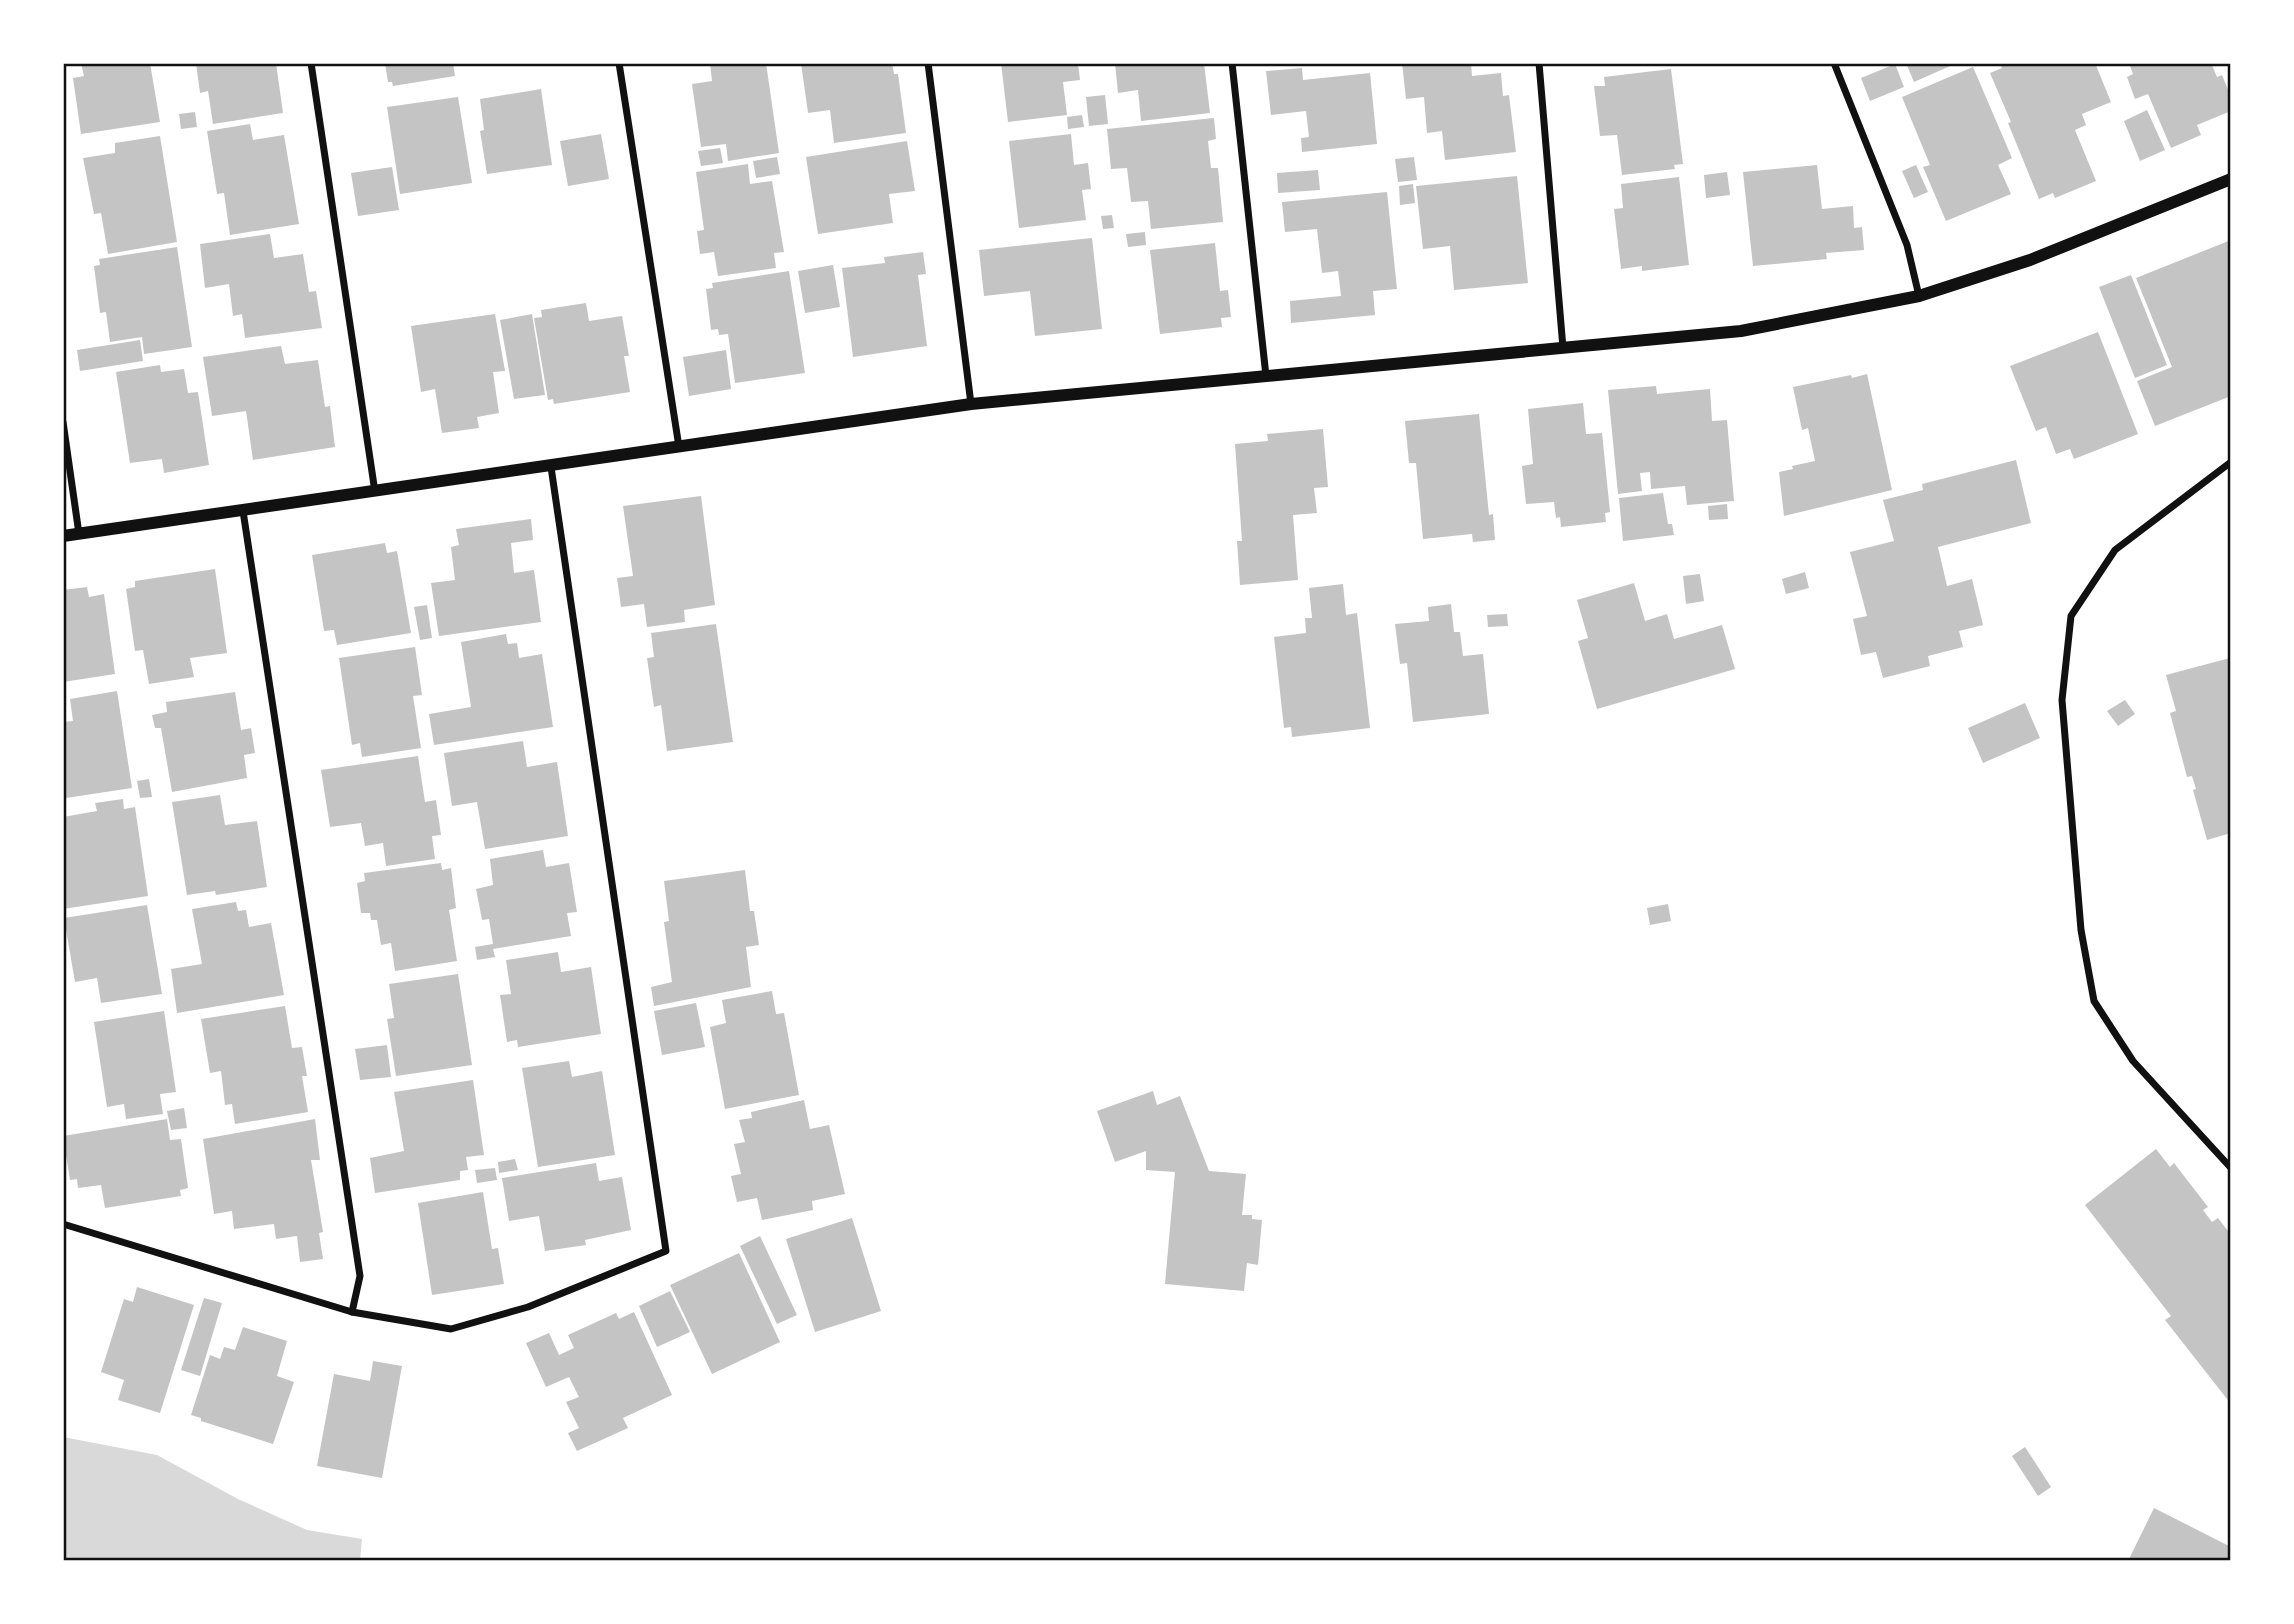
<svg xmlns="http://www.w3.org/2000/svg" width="2294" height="1624" font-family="'DejaVu Sans',sans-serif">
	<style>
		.water { fill: #d9d9d9 }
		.building { fill: #c4c4c4 }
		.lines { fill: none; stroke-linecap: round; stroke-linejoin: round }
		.minor { stroke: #111; stroke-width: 7 }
		.tertiary { stroke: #111; stroke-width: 12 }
		.neatline { fill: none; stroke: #111; stroke-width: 2.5 }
	</style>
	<rect width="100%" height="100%" fill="#fff"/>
	<polygon class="water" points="63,1437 157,1455 238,1499 307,1530 362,1539 360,1561 63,1561"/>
	<g class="building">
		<polygon points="81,63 150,63 160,122 81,134 73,78 84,76"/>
		<polygon points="196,63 276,63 283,113 213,124 208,91 200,93"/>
		<polygon points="385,63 453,63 455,76 393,86 392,82 388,82"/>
		<polygon points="710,63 766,63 779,153 728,161 726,144 701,147 692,84 712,81"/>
		<polygon points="801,63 892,63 894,74 898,74 906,133 834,143 830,110 808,113"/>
		<polygon points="1001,63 1078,63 1080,80 1063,82 1067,115 1008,122"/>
		<polygon points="1115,63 1204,63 1210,113 1141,121 1138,90 1118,93"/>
		<polygon points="1402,63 1471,63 1472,76 1501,73 1503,96 1509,95 1516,152 1445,160 1442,131 1427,133 1424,97 1406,99"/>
		<polygon points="1906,63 1957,63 1914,82"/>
		<polygon points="1999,63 2095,63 2111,102 2082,114 2086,125 2075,130 2096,181 2055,198 2053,193 2039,199 2008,123 2011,122 1990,73 2002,68"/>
		<polygon points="2129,63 2211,63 2217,77 2222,75 2231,97 2231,111 2197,125 2201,135 2171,148 2148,94 2135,99 2127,77 2133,74"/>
		<polygon points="1895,64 1904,87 1870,101 1861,78"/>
		<polygon points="1973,67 2012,158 1998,165 2011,194 1946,221 1923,167 1930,165 1902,97"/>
		<polygon points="1302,68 1303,80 1370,73 1377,144 1302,152 1301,138 1309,137 1306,111 1271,115 1266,71"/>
		<polygon points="1671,69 1683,164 1674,165 1675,169 1622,175 1617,135 1600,136 1594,86 1605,86 1604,77"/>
		<polygon points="541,89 552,165 487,174 480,131 484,130 480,99"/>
		<polygon points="1105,95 1108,124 1089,126 1086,97"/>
		<polygon points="458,97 472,183 400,194 387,107"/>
		<polygon points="2147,110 2165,150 2140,161 2124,121"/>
		<polygon points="195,112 197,127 181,129 179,114"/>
		<polygon points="1082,115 1084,127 1068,129 1067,117"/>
		<polygon points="1214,118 1216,139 1208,141 1211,168 1218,168 1223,222 1151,229 1148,201 1131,202 1127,168 1111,169 1107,129"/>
		<polygon points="250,124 253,140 284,135 299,224 230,235 224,193 217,194 207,131"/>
		<polygon points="601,134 609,179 568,186 560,141"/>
		<polygon points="1071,134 1074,165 1088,163 1091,189 1082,190 1086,220 1019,228 1009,141"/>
		<polygon points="160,136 177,242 108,254 101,213 94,214 83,158 115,153 115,143"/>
		<polygon points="907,141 915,191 889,194 893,223 818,234 806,157"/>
		<polygon points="720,148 723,163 701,166 698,151"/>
		<polygon points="777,157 780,174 756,178 753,161"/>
		<polygon points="1414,157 1417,180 1398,182 1395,159"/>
		<polygon points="748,164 750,184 772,181 784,252 774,253 776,268 718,276 714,252 700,254 697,231 704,230 696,172"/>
		<polygon points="1817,165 1822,209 1853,206 1854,228 1862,227 1864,250 1826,253 1827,259 1753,266 1743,172"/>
		<polygon points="1916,165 1928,192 1914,198 1902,171"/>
		<polygon points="392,167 399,210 358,216 351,173"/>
		<polygon points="1318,170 1320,190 1278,193 1277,173"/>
		<polygon points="1727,172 1730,195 1706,198 1704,175"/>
		<polygon points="1517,176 1528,283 1454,290 1450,246 1423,249 1416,186"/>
		<polygon points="1679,177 1689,265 1642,271 1642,266 1621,269 1614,209 1623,208 1621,184"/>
		<polygon points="1413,184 1415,203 1400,205 1399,186"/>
		<polygon points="1387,192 1397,289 1373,291 1375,315 1291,323 1290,301 1341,296 1338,271 1322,273 1317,229 1285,232 1282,202"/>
		<polygon points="1112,215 1114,228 1103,229 1101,216"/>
		<polygon points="1145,232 1146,245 1128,247 1126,234"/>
		<polygon points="270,234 274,258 303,254 309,292 316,291 322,328 245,338 242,314 233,316 229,284 205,288 200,244"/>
		<polygon points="1092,238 1102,329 1035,336 1030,291 984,296 979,250"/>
		<polygon points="2231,240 2231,396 2155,426 2137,381 2172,367 2136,278"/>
		<polygon points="1215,243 1220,291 1228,290 1231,317 1221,318 1222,327 1160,334 1150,250"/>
		<polygon points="177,247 192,347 144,354 142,337 110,342 106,312 100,313 94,266 100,265 99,259"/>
		<polygon points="923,252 926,274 918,275 927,346 853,357 842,268 885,263 884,257"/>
		<polygon points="833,265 840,307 805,313 798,271"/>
		<polygon points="789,271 805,373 735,383 728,334 719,335 718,329 711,330 706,289 713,288 712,283"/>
		<polygon points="2131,275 2167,365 2135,378 2099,287"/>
		<polygon points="586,303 589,321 622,316 629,356 624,356 630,392 554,404 553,399 548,400 534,318 542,317 541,310"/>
		<polygon points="495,314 505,371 493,372 499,413 477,417 479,428 442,433 435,389 421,392 411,326"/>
		<polygon points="532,314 545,395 514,399 500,320"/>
		<polygon points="2098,332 2138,434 2074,459 2070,449 2056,454 2046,427 2036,431 2010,366"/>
		<polygon points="140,340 143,361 80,371 77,350"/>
		<polygon points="281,346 285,364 318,360 325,407 330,406 335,447 253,460 246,411 212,416 203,357"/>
		<polygon points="726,350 731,389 689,396 683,357"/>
		<polygon points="160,365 161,372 184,369 188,393 198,392 209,465 164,473 162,459 130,463 116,372"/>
		<polygon points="1867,374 1892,490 1784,516 1779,472 1793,469 1792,466 1815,461 1808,428 1802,430 1793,387 1851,375 1852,378"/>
		<polygon points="1656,386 1657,394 1710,389 1712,421 1727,420 1734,501 1687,505 1685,486 1651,489 1650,472 1640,473 1642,491 1618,494 1608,390"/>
		<polygon points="1583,403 1586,434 1602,433 1610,512 1605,513 1606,522 1561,527 1560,517 1556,518 1554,502 1526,504 1522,466 1533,464 1528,409"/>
		<polygon points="1479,414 1489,515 1493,514 1495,540 1473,542 1472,534 1423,539 1416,463 1409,463 1405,421"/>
		<polygon points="1323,429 1328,487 1314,488 1317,513 1293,515 1298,580 1240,585 1237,541 1242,541 1235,444 1268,441 1267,434"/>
		<polygon points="2016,460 2031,523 1938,547 1947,586 1972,579 1983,625 1959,631 1963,647 1928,656 1930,666 1883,678 1876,652 1861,655 1853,619 1867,616 1850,552 1894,541 1883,500 1923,490 1922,484"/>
		<polygon points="1663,493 1668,524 1672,524 1674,535 1623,541 1619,498"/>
		<polygon points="701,496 715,605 684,610 685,622 647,627 644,604 621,607 617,578 633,576 623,506"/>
		<polygon points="1727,504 1728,519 1709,520 1708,506"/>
		<polygon points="531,519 533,540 511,543 514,573 534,570 541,622 439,636 431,583 455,580 451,547 459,545 456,529"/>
		<polygon points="385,543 387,553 397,551 411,633 337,645 334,630 324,631 312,555"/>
		<polygon points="215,569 227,653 190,658 194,677 149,684 143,650 135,651 126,589 135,587 135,581"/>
		<polygon points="1805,572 1809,588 1786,594 1782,579"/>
		<polygon points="1700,574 1704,601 1686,604 1683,576"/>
		<polygon points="1634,583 1645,621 1667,614 1674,639 1722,625 1735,669 1597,709 1578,641 1588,638 1577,600"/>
		<polygon points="1343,584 1346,615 1357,613 1370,728 1292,737 1291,727 1284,728 1274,637 1306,633 1305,618 1312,618 1309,588"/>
		<polygon points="87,587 89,597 104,594 115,674 63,682 63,590"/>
		<polygon points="1451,604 1454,632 1460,632 1463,656 1483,654 1489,714 1413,722 1407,663 1400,664 1395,624 1429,621 1428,607"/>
		<polygon points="427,605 432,638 420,640 414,607"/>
		<polygon points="1507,614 1508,626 1488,627 1487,615"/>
		<polygon points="716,624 733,742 667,751 661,705 654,707 647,658 654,657 651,633"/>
		<polygon points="506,634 508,644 517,643 519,658 542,654 553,727 434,745 429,714 471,707 461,642"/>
		<polygon points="415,647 422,695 413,696 421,748 362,757 360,743 352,745 339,658"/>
		<polygon points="2230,658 2231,833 2207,840 2193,790 2196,789 2192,776 2187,777 2170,713 2176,711 2166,675"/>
		<polygon points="117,691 132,788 66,798 63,789 63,722 73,721 70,699"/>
		<polygon points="235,692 241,730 251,728 255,753 244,755 247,778 172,792 161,728 155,728 152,715 167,712 166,702"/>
		<polygon points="2125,700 2135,714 2118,726 2107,711"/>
		<polygon points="2025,703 2040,738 1983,763 1968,728"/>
		<polygon points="523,741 527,767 557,762 568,836 485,849 477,802 452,806 444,753"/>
		<polygon points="418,756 425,802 436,800 441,835 432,836 435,859 386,866 383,843 365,846 361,823 330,827 321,770"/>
		<polygon points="149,779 152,797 140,798 137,781"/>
		<polygon points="220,795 225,825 257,821 267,887 216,895 215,891 187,895 172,802"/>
		<polygon points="123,799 124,809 135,807 148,896 63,909 63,817 97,811 95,803"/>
		<polygon points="543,850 546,867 569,863 577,912 567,913 571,936 493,949 495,957 477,960 475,947 493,944 489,919 482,920 476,889 493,885 490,859"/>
		<polygon points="441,863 442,870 451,868 456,908 449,910 457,961 395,971 391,943 381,945 377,920 371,920 370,913 361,913 357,883 365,881 364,873"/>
		<polygon points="745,870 750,911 754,911 759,945 746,947 751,987 654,1006 651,987 672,982 664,922 669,921 664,881"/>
		<polygon points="236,902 238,911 246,910 249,927 271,923 284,995 177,1013 171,969 202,964 192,909"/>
		<polygon points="1668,904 1671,921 1650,925 1647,908"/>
		<polygon points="147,905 162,994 101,1003 97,978 75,982 64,918"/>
		<polygon points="558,952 561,972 591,967 601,1034 518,1047 517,1040 507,1042 500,995 511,994 506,960"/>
		<polygon points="458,974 472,1065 396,1076 387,1019 394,1018 389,984"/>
		<polygon points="772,991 776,1014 784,1013 799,1095 725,1109 710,1027 726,1023 722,1000"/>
		<polygon points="696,1003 705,1047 662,1055 654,1011"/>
		<polygon points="285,1006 292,1048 302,1047 307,1076 302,1076 308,1112 235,1124 232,1104 225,1105 221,1071 210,1073 201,1019"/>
		<polygon points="164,1011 176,1092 160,1094 163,1114 126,1119 124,1104 107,1107 94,1022"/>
		<polygon points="387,1045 391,1077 360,1080 355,1049"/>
		<polygon points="569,1061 572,1077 602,1071 615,1155 538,1167 522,1068"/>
		<polygon points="473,1080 484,1155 466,1157 468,1170 460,1171 460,1180 375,1193 370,1158 404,1151 394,1092"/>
		<polygon points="1153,1091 1157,1105 1180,1096 1209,1171 1246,1174 1242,1215 1252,1215 1252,1219 1262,1220 1258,1265 1247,1263 1244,1291 1165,1284 1175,1172 1146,1170 1146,1151 1115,1162 1097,1111"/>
		<polygon points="804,1100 810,1129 829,1125 845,1194 812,1201 813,1210 762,1220 757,1198 737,1202 731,1176 741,1174 734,1144 745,1142 739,1120 752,1118 751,1112"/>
		<polygon points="184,1108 187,1128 171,1130 167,1111"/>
		<polygon points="167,1119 170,1140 181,1139 188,1188 180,1190 181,1196 105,1208 101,1185 78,1188 77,1179 70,1180 63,1136"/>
		<polygon points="315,1119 320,1160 311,1160 323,1232 319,1233 323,1259 300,1262 297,1236 276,1239 274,1224 234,1229 232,1211 214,1214 203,1139"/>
		<polygon points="2156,1149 2170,1167 2174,1163 2208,1207 2203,1210 2212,1222 2218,1218 2231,1235 2231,1404 2165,1320 2171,1316 2085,1205"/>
		<polygon points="515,1159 518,1170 499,1173 498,1162"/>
		<polygon points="596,1163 599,1181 622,1177 631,1230 585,1240 586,1245 545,1251 539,1216 509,1221 502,1178"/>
		<polygon points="495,1168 497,1180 477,1183 475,1170"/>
		<polygon points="483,1192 492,1249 498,1248 504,1284 432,1295 418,1203"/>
		<polygon points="852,1218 881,1311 815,1332 786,1239"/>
		<polygon points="760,1236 797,1315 777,1324 740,1246"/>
		<polygon points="739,1253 780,1342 712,1374 670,1285"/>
		<polygon points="137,1287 194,1305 160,1413 118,1400 124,1380 101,1372 124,1299 133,1302"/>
		<polygon points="670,1291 690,1332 657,1347 639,1306"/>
		<polygon points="204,1298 222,1303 200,1376 181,1370"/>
		<polygon points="634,1312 672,1395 623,1418 628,1428 577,1451 568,1433 579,1428 566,1402 579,1397 569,1377 546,1387 526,1343 549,1333 559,1355 574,1348 568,1335 616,1313 619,1319"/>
		<polygon points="243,1327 287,1341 277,1376 294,1382 273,1444 201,1421 201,1418 191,1415 210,1355 220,1359 224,1347 235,1350"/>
		<polygon points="373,1361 402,1366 382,1478 317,1466 334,1374 370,1381"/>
		<polygon points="2025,1447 2051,1487 2038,1496 2012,1456"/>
		<polygon points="2154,1508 2231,1547 2229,1561 2128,1561"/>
	</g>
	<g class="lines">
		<g class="minor">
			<polyline points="311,63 375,492"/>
			<polyline points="619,63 679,447"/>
			<polyline points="928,63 971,404"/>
			<polyline points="1232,63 1266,376"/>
			<polyline points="1539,63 1563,348"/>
			<polyline points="1834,63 1907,245 1919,296"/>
			<polyline points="63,422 79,534"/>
			<polyline points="2231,462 2115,550 2071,616 2062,700 2081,930 2094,1001 2133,1061 2231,1168"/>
			<polyline points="243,511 360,1276 352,1312"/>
			<polyline points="63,1224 352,1312 451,1329 528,1307 666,1251 551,467"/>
		</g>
		<polyline class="tertiary" points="63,536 971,404 1741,331 1919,296 2030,260 2231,179"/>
	</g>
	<rect width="2294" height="1624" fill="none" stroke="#ffffff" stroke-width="130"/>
	<rect x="65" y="65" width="2164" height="1494" class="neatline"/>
</svg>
